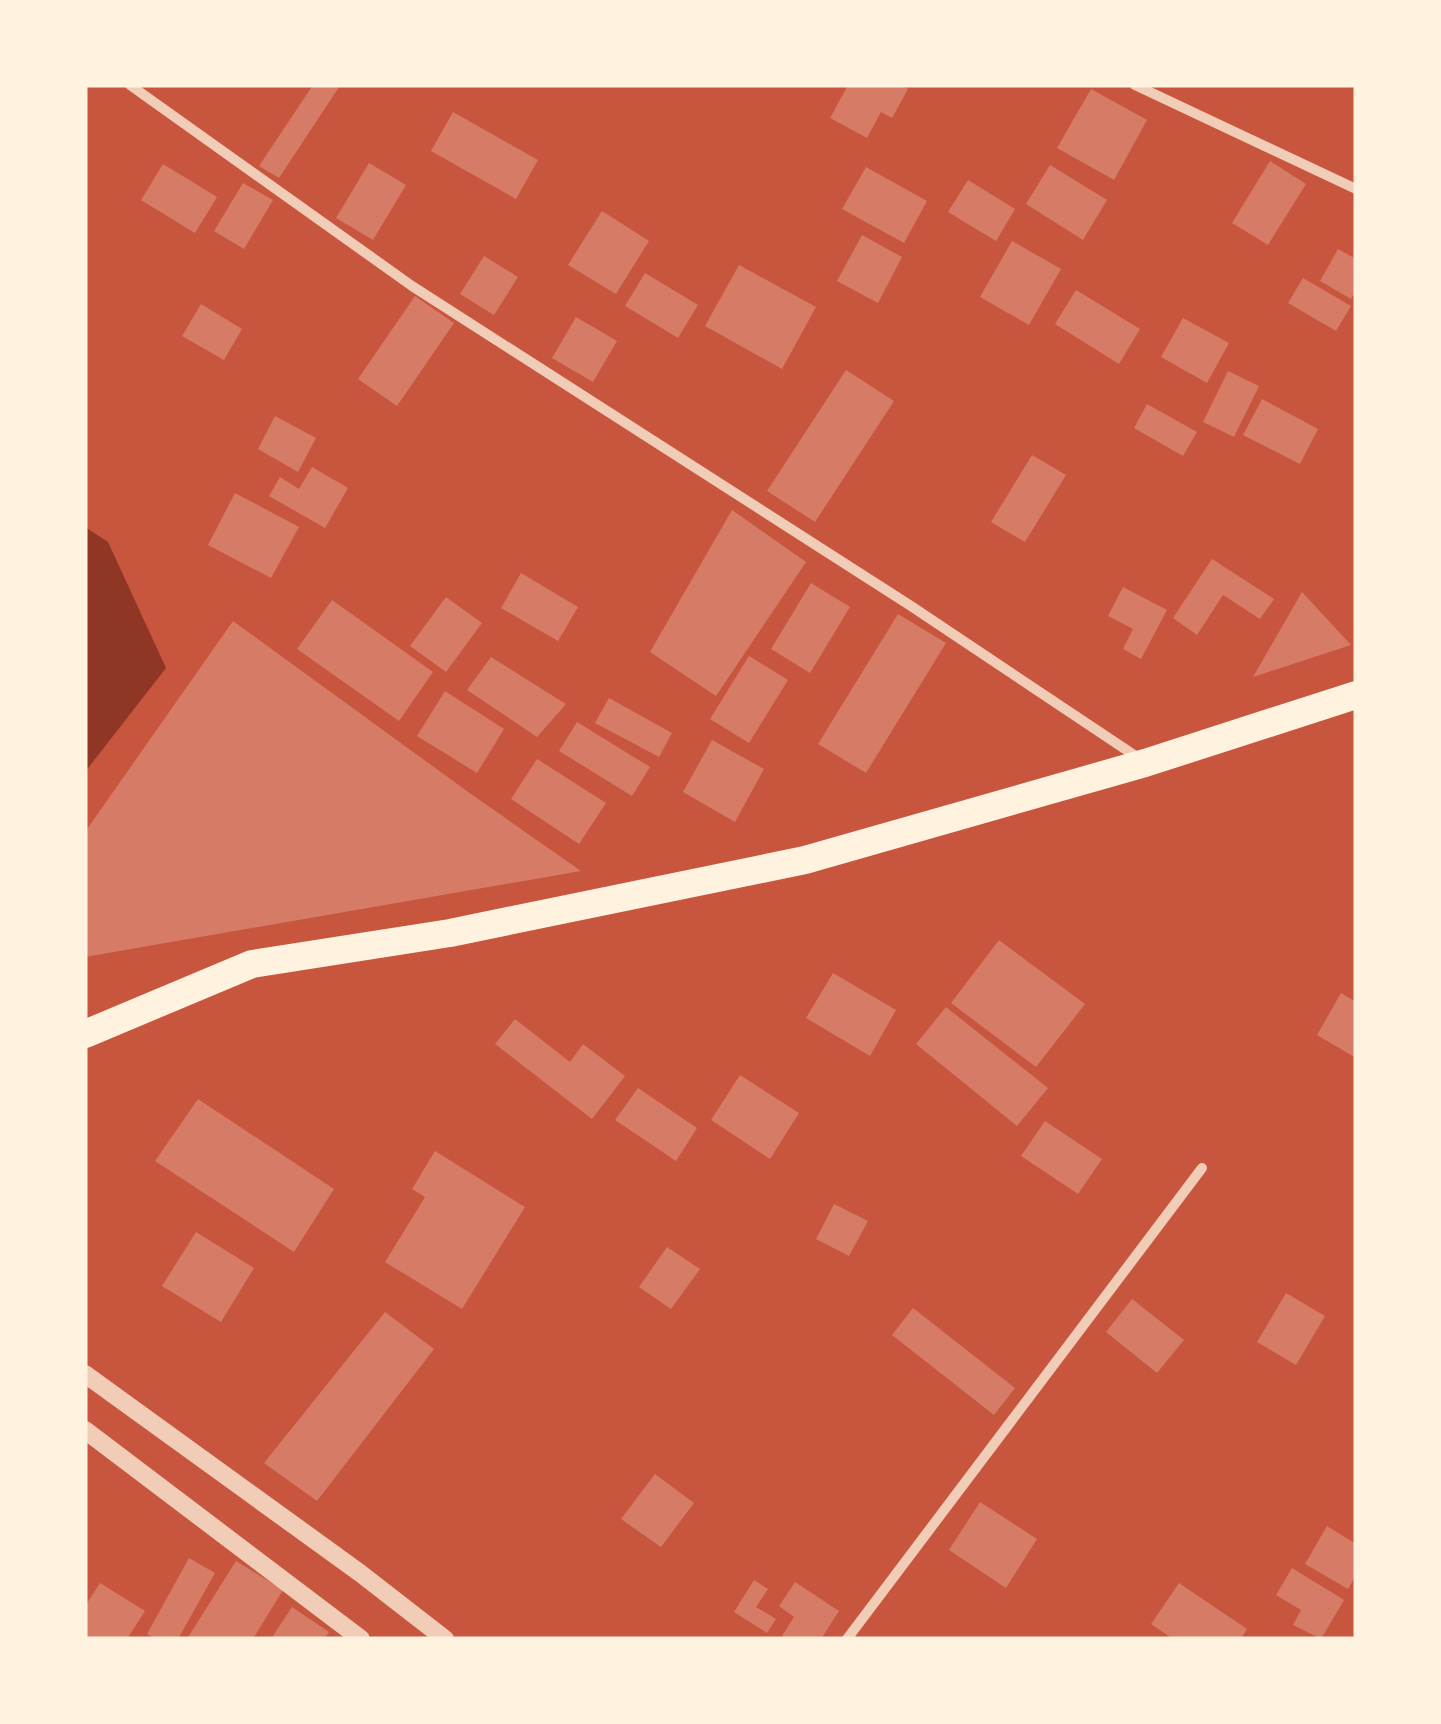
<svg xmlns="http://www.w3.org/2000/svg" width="1441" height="1724" font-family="Barlow,sans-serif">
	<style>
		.water { fill: #8f3625 }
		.building { fill: #d67c66 }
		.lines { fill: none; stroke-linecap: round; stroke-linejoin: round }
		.minor { stroke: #f1ccb7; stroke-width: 10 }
		.tertiary { stroke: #f1ccb7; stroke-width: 18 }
		.trunk { stroke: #fff3e0; stroke-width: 28 }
	</style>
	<rect width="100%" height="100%" fill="#c8553d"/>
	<polygon class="water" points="85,527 108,542 166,668 85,772"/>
	<g class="building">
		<polygon points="313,85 339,87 279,178 259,166"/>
		<polygon points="848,85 901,85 908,89 892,118 881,112 867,138 830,118"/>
		<polygon points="1091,89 1147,120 1114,180 1057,148"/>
		<polygon points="453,112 538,160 516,199 431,151"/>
		<polygon points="1270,161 1306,184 1268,245 1232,223"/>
		<polygon points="369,163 406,185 373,240 336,218"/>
		<polygon points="163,164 217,197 195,233 141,200"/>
		<polygon points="1050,165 1107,200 1083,240 1026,204"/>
		<polygon points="866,167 927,201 904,243 842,209"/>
		<polygon points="968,180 1015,209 996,241 948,212"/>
		<polygon points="243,183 273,200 244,249 214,231"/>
		<polygon points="602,211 649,241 616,294 568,265"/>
		<polygon points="862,235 902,257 878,303 837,281"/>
		<polygon points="1012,241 1061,269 1029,325 980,297"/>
		<polygon points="1338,249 1356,259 1356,291 1351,299 1320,281"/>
		<polygon points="484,256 518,277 494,315 460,294"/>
		<polygon points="739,265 816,307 782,369 705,326"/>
		<polygon points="645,273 698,305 678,338 625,306"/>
		<polygon points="1303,278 1351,306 1336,331 1288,303"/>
		<polygon points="1076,290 1140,329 1119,364 1055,324"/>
		<polygon points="415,296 454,323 397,406 358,379"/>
		<polygon points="201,304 242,329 224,360 182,336"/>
		<polygon points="576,317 617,341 593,382 552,358"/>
		<polygon points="1183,318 1229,343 1207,383 1161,357"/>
		<polygon points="846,370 894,401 815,522 767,491"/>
		<polygon points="1228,371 1259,386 1234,437 1203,422"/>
		<polygon points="1262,399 1318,429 1300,464 1243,435"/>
		<polygon points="1147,404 1197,432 1183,456 1134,428"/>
		<polygon points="275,416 316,438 298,472 258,449"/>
		<polygon points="1032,455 1066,475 1025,542 991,522"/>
		<polygon points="312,467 348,488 325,528 269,496 280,477 299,489"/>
		<polygon points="235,493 299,527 271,578 208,545"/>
		<polygon points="732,510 806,562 716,696 650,652"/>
		<polygon points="1212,559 1274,599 1260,619 1223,595 1197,635 1173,618"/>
		<polygon points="521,573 578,607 558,641 501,608"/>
		<polygon points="811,583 850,607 810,673 771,649"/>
		<polygon points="1123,587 1167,610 1141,659 1123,649 1133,629 1108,616"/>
		<polygon points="1302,592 1351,645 1253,677"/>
		<polygon points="446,597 482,623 446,672 410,646"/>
		<polygon points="332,600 433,672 399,721 297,649"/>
		<polygon points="898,614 946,643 866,773 818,744"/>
		<polygon points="233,621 471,794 581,871 85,957 85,832"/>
		<polygon points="749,656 788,680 749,743 710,719"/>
		<polygon points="491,657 566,704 537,737 467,690"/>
		<polygon points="445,691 504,729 477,773 417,736"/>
		<polygon points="609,698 672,733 659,757 595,723"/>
		<polygon points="577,722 650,767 632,796 559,751"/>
		<polygon points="712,740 764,769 735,822 683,792"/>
		<polygon points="537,759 606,803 579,844 511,799"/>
		<polygon points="999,940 1085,1004 1036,1067 951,1003"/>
		<polygon points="833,973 896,1010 870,1056 806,1018"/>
		<polygon points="1341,993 1356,1002 1356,1058 1317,1035"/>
		<polygon points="946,1007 1048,1088 1017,1126 916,1044"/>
		<polygon points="515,1019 570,1062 583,1044 625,1076 592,1119 495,1044"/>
		<polygon points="740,1075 799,1113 770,1159 711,1120"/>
		<polygon points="638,1088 697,1128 676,1161 615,1120"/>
		<polygon points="198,1099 334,1189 294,1252 155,1161"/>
		<polygon points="1045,1121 1102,1159 1078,1194 1021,1156"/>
		<polygon points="435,1151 525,1207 462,1309 385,1262 425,1197 412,1189"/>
		<polygon points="834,1204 868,1221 849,1256 816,1239"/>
		<polygon points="196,1232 254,1268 221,1322 162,1286"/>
		<polygon points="667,1247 700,1269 671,1309 639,1287"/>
		<polygon points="1286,1293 1325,1316 1296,1365 1257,1342"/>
		<polygon points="1132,1299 1184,1340 1157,1373 1106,1332"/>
		<polygon points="913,1308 1015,1388 994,1415 892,1335"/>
		<polygon points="385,1312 434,1349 317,1501 264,1463"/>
		<polygon points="655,1474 694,1503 661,1547 621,1519"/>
		<polygon points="980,1502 1037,1539 1006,1588 949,1550"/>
		<polygon points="1327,1526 1356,1544 1356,1575 1348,1589 1305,1564"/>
		<polygon points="189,1558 215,1573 178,1639 156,1639 147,1634"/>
		<polygon points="236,1561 283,1590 253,1639 187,1639"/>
		<polygon points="1292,1568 1344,1600 1321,1639 1293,1625 1301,1610 1276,1595"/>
		<polygon points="754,1580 768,1589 756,1607 776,1619 767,1633 734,1612"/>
		<polygon points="795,1582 839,1611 821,1639 786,1639 782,1636 794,1617 779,1606"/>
		<polygon points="100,1583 145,1611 127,1639 85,1639 85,1606"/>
		<polygon points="1179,1583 1247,1629 1241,1639 1173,1639 1151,1624"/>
		<polygon points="292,1607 329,1632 324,1639 271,1639"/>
	</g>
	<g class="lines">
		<g class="minor">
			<polyline points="130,85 412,286 911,606 1140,759"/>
			<polyline points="1135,85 1356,189"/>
			<polyline points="847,1639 1202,1168"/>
		</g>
		<g class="tertiary">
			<polyline points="85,1374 360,1573 445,1639"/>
			<polyline points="85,1430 361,1639"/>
		</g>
		<polyline class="trunk" points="85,1034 252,964 450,933 805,860 1145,763 1356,695"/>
	</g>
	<rect width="1441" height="1724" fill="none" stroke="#fff3e0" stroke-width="175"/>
</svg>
